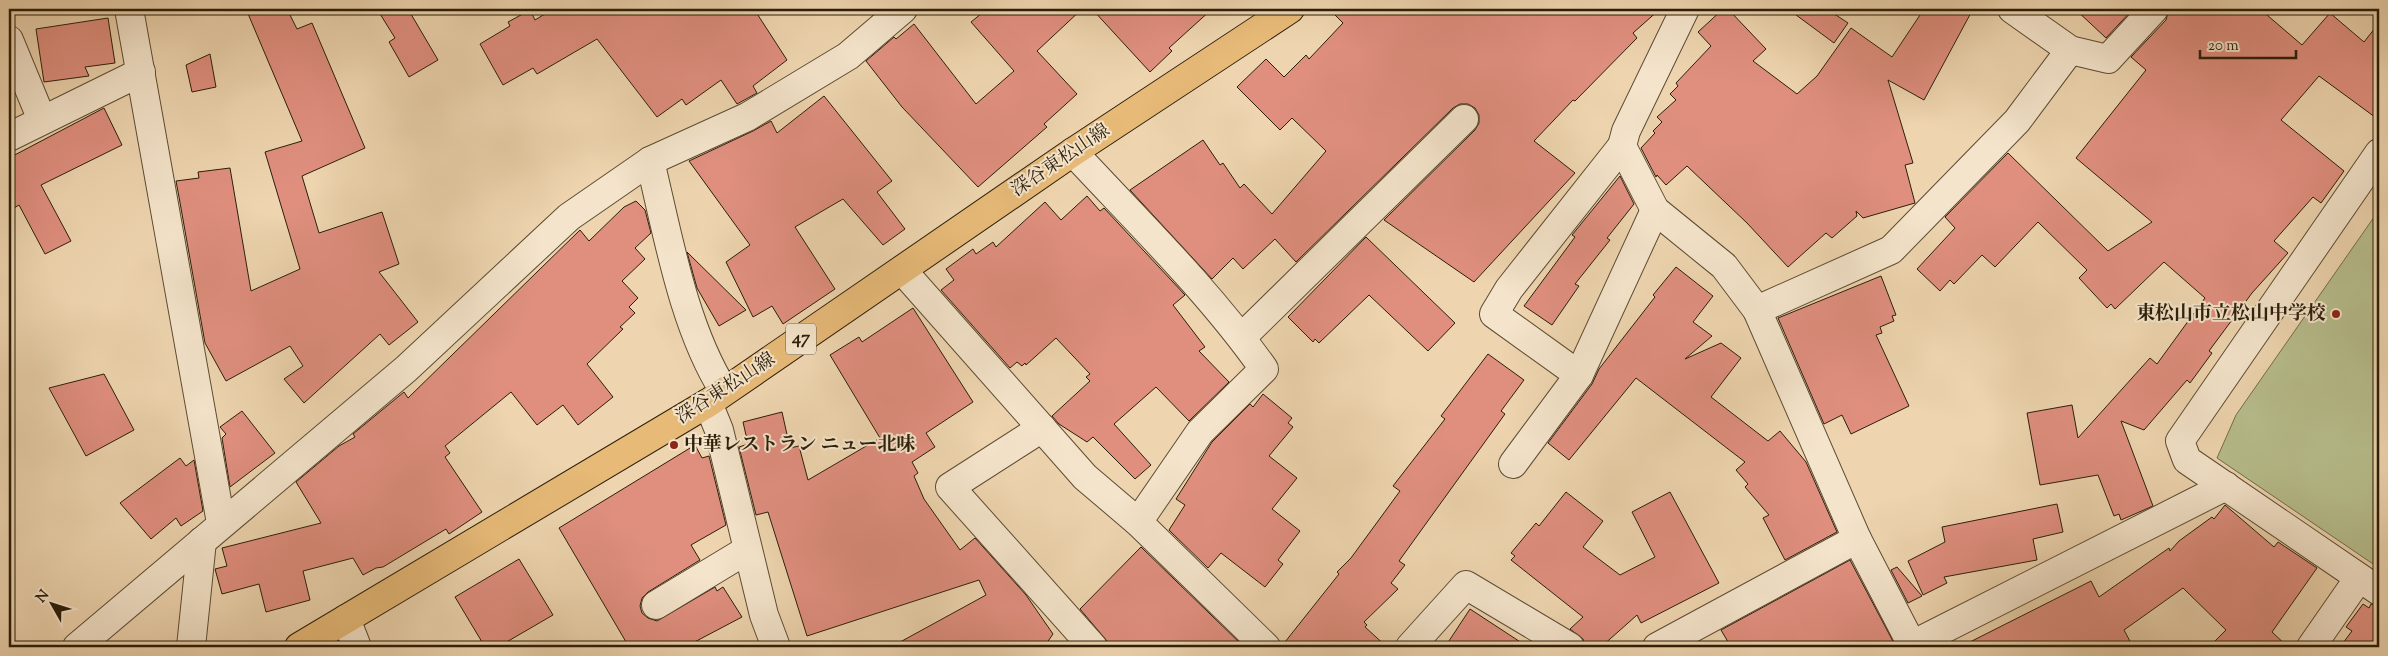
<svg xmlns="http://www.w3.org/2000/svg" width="2388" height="656" font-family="'Sorts Mill Goudy','Noto Serif JP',serif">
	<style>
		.green { fill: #b7bd8c; stroke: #716e4b }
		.building { fill: #e08f7f; stroke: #2b1e0a }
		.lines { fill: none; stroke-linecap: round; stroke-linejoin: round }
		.minor-casing { stroke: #5c4c33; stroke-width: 30 }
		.major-casing { stroke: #2b1e0a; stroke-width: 30 }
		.minor { stroke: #f4e4cb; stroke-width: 28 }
		.major { stroke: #e7ba78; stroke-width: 28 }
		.poi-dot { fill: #8f2418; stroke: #f4e4cb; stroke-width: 2 }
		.labels { text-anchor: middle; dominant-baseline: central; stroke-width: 4; stroke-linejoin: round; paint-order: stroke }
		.shield { fill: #f4e4cb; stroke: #675944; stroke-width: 1 }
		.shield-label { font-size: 18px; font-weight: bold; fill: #2b1e0a }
		.street-label { font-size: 19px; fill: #2b1e0a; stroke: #f4e4cb }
		.poi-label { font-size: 19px; font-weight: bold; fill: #2b1e0a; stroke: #f4e4cb; text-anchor: end }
	</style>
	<rect width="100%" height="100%" fill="#eed5af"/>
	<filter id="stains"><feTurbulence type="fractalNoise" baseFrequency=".004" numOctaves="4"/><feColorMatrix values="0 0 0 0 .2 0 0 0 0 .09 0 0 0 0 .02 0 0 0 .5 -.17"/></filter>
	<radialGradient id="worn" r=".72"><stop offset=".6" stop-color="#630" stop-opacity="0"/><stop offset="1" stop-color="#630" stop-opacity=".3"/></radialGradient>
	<polygon class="green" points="2379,210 2379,568 2217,458 2236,415"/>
	<g class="building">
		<polygon points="246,9 287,9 297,29 312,23 365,148 302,176 319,233 382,212 399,264 379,272 418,322 389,345 380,334 304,403 284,379 303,366 290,346 226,381 205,343 179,197 176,181 199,178 198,172 230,168 251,291 300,269 265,152 302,141"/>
		<polygon points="377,9 408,9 438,60 409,77 389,42 395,38"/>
		<polygon points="553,9 754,9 787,60 753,86 757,93 737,104 721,80 686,105 682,99 657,117 597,39 537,74 533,68 503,85 480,44 510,26 508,22 530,10 535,20"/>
		<polygon points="987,9 1082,9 1037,51 1077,94 1044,124 1047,127 978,187 902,107 866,61 894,37 896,39 914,24 976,104 1014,71 971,22"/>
		<polygon points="1092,9 1212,9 1169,48 1172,51 1150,72"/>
		<polygon points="1329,9 1660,9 1633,33 1637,38 1575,101 1573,100 1534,141 1575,173 1474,282 1384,220 1475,130 1479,123 1479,115 1475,108 1468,104 1460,104 1453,108 1296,262 1275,239 1243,269 1233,258 1212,279 1130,190 1203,140 1220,165 1223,163 1240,188 1244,184 1272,214 1326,151 1292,118 1280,130 1237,87 1266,59 1284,77 1306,55 1309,59 1343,23"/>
		<polygon points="1723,9 1728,9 1766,49 1753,61 1797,94 1817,76 1851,28 1892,57 1924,9 1973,9 1924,100 1888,80 1913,163 1905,165 1915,203 1863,218 1856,211 1857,216 1832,238 1826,233 1788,267 1747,223 1687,166 1666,185 1657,175 1656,177 1641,148 1655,133 1653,131 1662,122 1657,117 1676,100 1670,94 1678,86 1676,83 1711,46 1698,32"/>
		<polygon points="1788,9 1827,9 1848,23 1834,43"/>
		<polygon points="2075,9 2133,9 2106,38"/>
		<polygon points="2169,9 2260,9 2302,45 2330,13 2364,42 2379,23 2379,120 2319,76 2281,120 2344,171 2321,203 2313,197 2274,241 2288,253 2252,293 2209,351 2212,353 2190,383 2187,380 2144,430 2121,421 2153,506 2121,520 2119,514 2114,516 2098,475 2040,485 2027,413 2072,405 2078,438 2150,358 2157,364 2205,298 2164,262 2115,309 2111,304 2107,308 2079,278 2087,270 2038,222 1995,267 1982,255 1954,284 1950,280 1940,291 1917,269 1955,228 1945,217 2008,153 2108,251 2152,222 2076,158 2146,70 2131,57 2166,20"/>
		<polygon points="108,18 115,63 85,67 89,76 44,82 36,29"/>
		<polygon points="210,54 216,87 192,92 186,65"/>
		<polygon points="824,96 892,181 877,192 905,229 883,245 843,199 795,227 835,289 783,324 772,306 753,317 726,262 750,245 689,161 753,131 771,121 777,133"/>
		<polygon points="104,108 122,145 41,185 71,241 45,254 19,205 9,211 9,158"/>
		<polygon points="1620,176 1634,204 1607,238 1610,240 1575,284 1579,286 1552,325 1524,306 1575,237 1572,235"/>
		<polygon points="1087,196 1100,211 1104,208 1185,295 1173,305 1205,347 1199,351 1229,382 1189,421 1156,387 1114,424 1151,465 1135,479 1093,437 1087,442 1059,424 1052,416 1090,381 1086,377 1090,374 1056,338 1026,365 1025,363 1022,366 1017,362 1010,368 941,290 954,280 946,269 973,249 976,254 993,242 996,247 1045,202 1061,220"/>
		<polygon points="636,201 645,210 651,233 635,248 645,259 622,281 638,298 629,307 635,313 620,327 623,329 587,364 613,397 578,425 563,405 537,425 511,392 445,446 450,453 445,457 482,512 449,534 446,529 383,567 376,568 363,575 353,558 303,571 310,600 266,612 259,584 222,594 215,569 227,566 222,548 321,523 296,482 339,446 355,437 353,434 404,392 408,398 580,230 589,241 624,207"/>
		<polygon points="1366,237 1455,323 1428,351 1369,295 1319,343 1315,339 1313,342 1288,317"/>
		<polygon points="687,252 746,310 719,326 697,288"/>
		<polygon points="1676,267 1713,296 1693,322 1712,336 1685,359 1721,343 1741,358 1711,397 1768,441 1780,431 1806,462 1837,532 1785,560 1763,518 1769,515 1745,487 1748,484 1736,470 1745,462 1636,378 1569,460 1548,443 1592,384 1599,369 1655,297 1653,295"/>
		<polygon points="1881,276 1896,315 1892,316 1894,321 1880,327 1882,333 1876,335 1909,406 1851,434 1842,415 1824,424 1778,318"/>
		<polygon points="913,308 973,402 926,433 935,447 912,462 918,473 914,476 924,499 960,550 975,538 1026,595 1053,634 1044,647 891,647 986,595 979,580 807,636 768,512 756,515 739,447 748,444 743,422 782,412 790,448 799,446 808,480 880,438 830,355 859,337 862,342"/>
		<polygon points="1488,354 1524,380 1501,411 1505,414 1399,561 1405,565 1391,583 1398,589 1364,622 1367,625 1365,627 1387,647 1281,647 1339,574 1337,572 1351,558 1400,491 1393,486 1445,419 1441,416"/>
		<polygon points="104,374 134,430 86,456 49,388"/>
		<polygon points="1263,394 1292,418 1288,423 1293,427 1269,456 1297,478 1272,509 1300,531 1278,560 1283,564 1265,587 1221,553 1208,568 1169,530 1185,505 1176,499 1212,442 1250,404 1253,407"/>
		<polygon points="242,411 275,453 230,487 222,438 226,434 220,427"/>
		<polygon points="695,445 702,458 709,456 726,525 691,545 700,560 648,592 642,598 640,606 642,613 648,618 657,621 715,587 717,591 723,587 742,617 685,647 629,647 559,528"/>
		<polygon points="180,458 186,466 194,460 203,511 181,526 176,518 151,539 120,503"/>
		<polygon points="1566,492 1603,521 1583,547 1620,575 1655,557 1632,512 1670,492 1719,583 1641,623 1637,615 1601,647 1586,647 1583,639 1570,629 1583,617 1511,560 1515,556 1511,553 1536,523 1539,526"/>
		<polygon points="2057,504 2063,532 2033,539 2037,560 1944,577 1947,583 1923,595 1908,561 1945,542 1942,527"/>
		<polygon points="2225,505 2274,547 2278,542 2317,568 2272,632 2288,647 2209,647 2226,630 2183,588 2124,630 2133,647 1960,647 2091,581 2099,597 2169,548 2170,551 2179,541 2212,517 2214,519"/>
		<polygon points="1141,547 1244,647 1112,647 1080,609"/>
		<polygon points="519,559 553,615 498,647 485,647 455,597"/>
		<polygon points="1850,560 1896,647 1731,647 1721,630"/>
		<polygon points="1897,567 1922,596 1908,603 1891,570"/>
		<polygon points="2363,604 2369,608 2371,604 2379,606 2379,647 2340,647 2352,631 2346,627"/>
		<polygon points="1470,609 1528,647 1445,647"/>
	</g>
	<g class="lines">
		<g class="minor-casing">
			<g id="minor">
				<polyline points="129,9 221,523"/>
				<polyline points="1685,9 1626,131 1622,146 1655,210 1724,266 1757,310 1857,539 1913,647"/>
				<polyline points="2012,9 2070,50 2108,59 2154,9"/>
				<polyline points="9,40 42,120"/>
				<polyline points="9,137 141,72"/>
				<path d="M1073,152C1138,222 1209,291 1264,369L1200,432L1138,522"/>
				<polyline points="2379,153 2180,441 2187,460 2379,591"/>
				<path d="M650,161C668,235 683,326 724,391"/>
				<polyline points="902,270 1085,477 1138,522 1266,647"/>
				<polyline points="1757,310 1891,250 2017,121 2070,50"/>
				<polyline points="1242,337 1464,119"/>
				<polyline points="1579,375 1494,314 1509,289 1622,146"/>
				<polyline points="708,403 719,430 764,615 776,647"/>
				<polyline points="1042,428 950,487 1093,647"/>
				<polyline points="1513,464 1579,375 1655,210"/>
				<polyline points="656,605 747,550"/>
				<polyline points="346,619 357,647"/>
				<polyline points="1912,645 2226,486"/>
				<polyline points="77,647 406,369 569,217 650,161 747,117 848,56 903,9"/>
				<polyline points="191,647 202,541"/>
				<polyline points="1410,647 1466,585 1570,647"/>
				<polyline points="1657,647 1857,539"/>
				<polyline points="2311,647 2359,578"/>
			</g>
		</g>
		<g class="major-casing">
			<polyline id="major" points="299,647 708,403 1073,152 1290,9"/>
		</g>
		<use href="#minor" class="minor"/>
		<use href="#major" class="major"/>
	</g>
	<g class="poi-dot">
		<circle cx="2336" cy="314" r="5"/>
		<circle cx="674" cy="445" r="5"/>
	</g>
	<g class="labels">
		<rect class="shield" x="786" y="323.5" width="30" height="31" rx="4"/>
		<g class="shield-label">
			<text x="801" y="339">47</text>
		</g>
		<g class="street-label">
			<text transform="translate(1061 161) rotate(-34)">深谷東松山線</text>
			<text transform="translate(726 389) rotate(-33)">深谷東松山線</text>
		</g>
		<g class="poi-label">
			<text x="2326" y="314">東松山市立松山中学校</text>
			<text x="684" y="445" text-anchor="start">中華レストラン ニュー北味</text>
		</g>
	</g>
	<rect width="2388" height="656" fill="none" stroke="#eed5af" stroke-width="30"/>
	<rect x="10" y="10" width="2368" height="636" fill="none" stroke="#2b1e0a" stroke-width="2.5"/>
	<rect x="15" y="15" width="2358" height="626" fill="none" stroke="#2b1e0a"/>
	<g transform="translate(52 604) rotate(309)" stroke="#f4e4cb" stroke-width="4" paint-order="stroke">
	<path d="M0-4L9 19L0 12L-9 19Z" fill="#2b1e0a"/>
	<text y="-8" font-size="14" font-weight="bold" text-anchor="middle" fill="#2b1e0a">N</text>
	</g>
	<path d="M2200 50v8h96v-8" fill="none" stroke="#2b1e0a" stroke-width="2.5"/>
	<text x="2208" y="50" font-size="15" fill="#2b1e0a" stroke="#f4e4cb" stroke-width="4" paint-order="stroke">20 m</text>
	<rect width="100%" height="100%" filter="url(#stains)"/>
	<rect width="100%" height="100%" fill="url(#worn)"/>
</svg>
